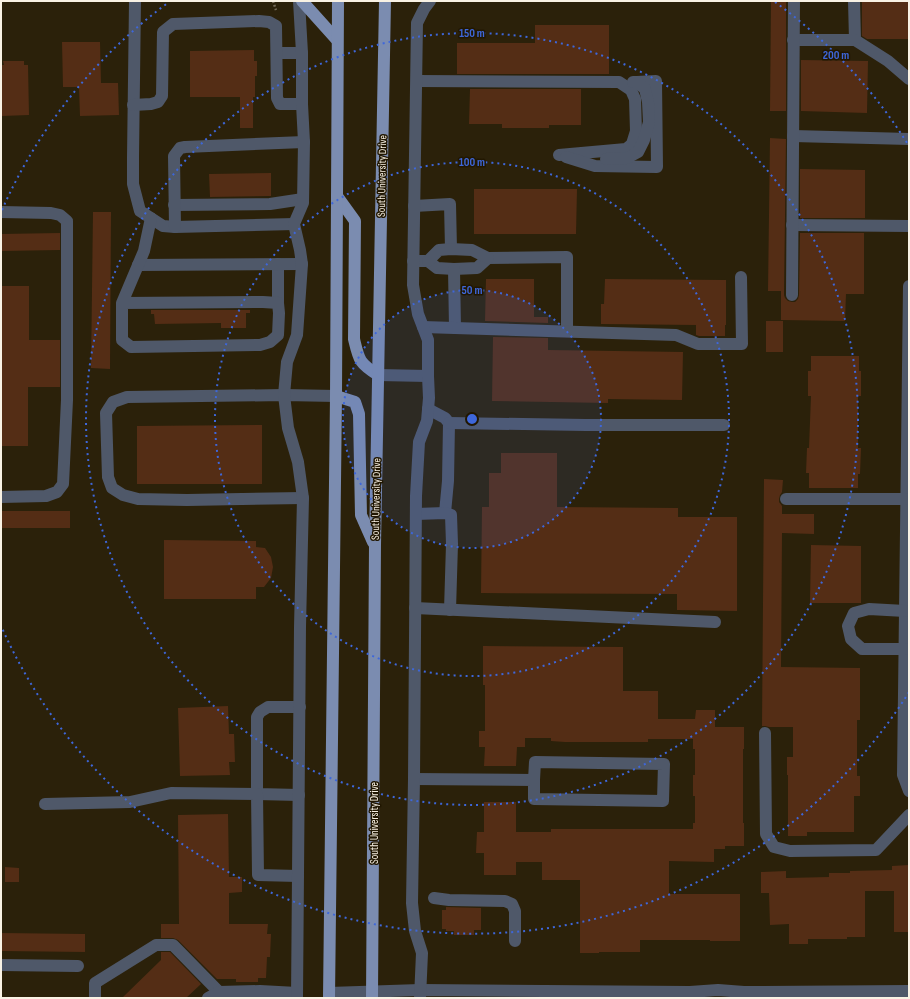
<svg xmlns="http://www.w3.org/2000/svg" width="910" height="999" font-family="'Sofia Sans Condensed',sans-serif">
	<style>
		.building { fill: #542d15 }
		.lines { fill: none; stroke-linecap: round; stroke-linejoin: round }
		.path { stroke: #756c59; stroke-width: 2.5; stroke-dasharray: 2 2; stroke-linecap: butt }
		.minor { stroke: #4f5869; stroke-width: 12 }
		.major { stroke: #7b8cb0; stroke-width: 12 }
		.ring { fill: none; stroke: #3e67da; stroke-width: 2; stroke-dasharray: 2 4 }
		.labels { text-anchor: middle; dominant-baseline: central; stroke-width: 3; stroke-linejoin: round; paint-order: stroke }
		.street-label { font-size: 11px; fill: #f9f2e4; stroke: #211702 }
		.centre { fill: #3e67da; stroke: #211702; stroke-width: 2 }
		.ring-label { font-size: 12px; text-anchor: middle; font-weight: bold; fill: #3e67da; stroke: #211702; stroke-width: 3; stroke-linejoin: round; paint-order: stroke }
	</style>
	<rect width="100%" height="100%" fill="#2b210a"/>
	<g class="building">
		<polygon points="771,1 786,1 786,111 770,111"/>
		<polygon points="862,1 909,1 909,39 867,39 862,36"/>
		<polygon points="535,25 609,25 609,74 457,74 457,43 535,43"/>
		<polygon points="62,42 100,42 101,83 118,83 119,115 80,116 79,87 63,87"/>
		<polygon points="254,50 254,61 257,61 257,76 255,76 255,97 253,97 253,128 240,128 240,97 190,97 190,51"/>
		<polygon points="801,60 868,61 867,113 801,111"/>
		<polygon points="3,61 24,61 24,65 28,65 29,115 2,116 1,65 4,65"/>
		<polygon points="470,89 581,89 581,125 549,125 549,128 502,128 502,124 469,124"/>
		<polygon points="770,138 786,139 784,295 785,298 788,301 792,302 795,302 798,299 799,295 800,233 864,233 864,294 846,294 845,321 781,320 781,291 768,291"/>
		<polygon points="800,169 865,170 865,218 800,218"/>
		<polygon points="271,173 271,196 210,197 209,174"/>
		<polygon points="474,189 577,189 576,234 474,234"/>
		<polygon points="93,212 111,212 110,369 91,368"/>
		<polygon points="60,233 60,250 1,251 1,234"/>
		<polygon points="486,279 534,279 534,317 548,317 548,323 485,321"/>
		<polygon points="605,279 726,280 726,325 725,325 725,336 699,336 696,335 696,325 601,324 601,304 604,304"/>
		<polygon points="1,286 29,286 29,340 60,340 60,387 28,387 28,446 1,446"/>
		<polygon points="151,310 250,310 250,313 246,313 246,328 221,328 221,323 155,324 154,314 151,314"/>
		<rect x="766" y="321" width="17" height="31"/>
		<polygon points="493,337 548,338 548,350 683,352 682,400 608,399 608,403 492,401"/>
		<polygon points="811,356 859,356 859,371 861,371 861,396 858,396 858,448 861,448 860,474 858,474 858,488 809,488 809,473 806,473 807,448 809,448 811,396 808,396 808,371 811,371"/>
		<polygon points="262,425 262,484 137,484 137,426"/>
		<polygon points="501,453 557,453 557,507 678,508 678,517 737,517 737,611 677,610 677,594 481,593 482,507 489,507 489,473 501,473"/>
		<polygon points="764,479 783,480 782,492 780,495 779,499 779,502 782,506 782,514 814,514 814,534 782,533 781,667 860,668 860,720 857,720 857,776 860,776 860,796 854,796 854,832 807,832 807,836 788,836 788,775 787,775 787,757 793,757 793,727 769,727 765,726 762,726"/>
		<rect x="1" y="511" width="69" height="17"/>
		<polygon points="164,540 256,541 256,547 265,548 271,557 273,567 271,578 264,587 256,587 256,599 164,599"/>
		<polygon points="811,545 861,546 861,603 810,603"/>
		<polygon points="483,646 623,647 623,691 658,691 658,719 695,719 696,710 715,710 715,727 744,727 744,749 743,749 743,823 744,823 744,846 725,846 725,849 714,849 714,862 669,861 669,894 740,894 740,941 710,941 710,940 640,940 640,952 599,952 599,953 580,953 580,880 542,880 542,862 516,862 516,875 484,875 484,853 476,853 477,832 484,832 484,802 516,802 516,832 551,832 551,829 693,829 693,823 695,823 695,796 693,796 693,775 695,775 695,749 693,749 693,739 648,739 648,742 565,742 551,741 551,738 525,738 525,747 517,747 516,766 484,766 485,747 479,747 479,731 485,731 485,685 483,685"/>
		<polygon points="228,706 229,734 234,734 235,762 229,762 230,775 180,776 178,708"/>
		<polygon points="228,814 229,877 242,877 242,892 229,893 229,924 268,924 267,934 271,934 270,957 267,957 266,978 258,978 258,982 236,982 236,979 217,979 178,940 173,938 161,938 161,924 179,924 178,815"/>
		<polygon points="909,865 909,932 894,932 894,891 865,891 865,937 847,937 847,939 808,939 808,944 789,944 789,924 770,925 769,893 761,893 761,872 786,871 786,878 829,877 829,873 850,873 850,871 892,870 892,866"/>
		<polygon points="5,867 19,868 19,882 5,882"/>
		<polygon points="446,907 481,908 481,930 474,930 474,935 454,935 454,931 446,931 446,929 442,929 442,910 446,910"/>
		<polygon points="1,933 85,934 85,952 1,951"/>
		<polygon points="161,952 170,952 201,984 186,998 122,998 161,960"/>
	</g>
	<g class="lines">
		<polyline class="path" points="273,1 276,10"/>
		<g class="minor">
			<polyline points="135,1 133,157 133,184 140,211 163,226 175,227 294,224"/>
			<polyline points="854,1 855,40 888,61 909,79"/>
			<polyline points="793,40 855,40"/>
			<polyline points="277,53 302,53"/>
			<polyline points="417,81 619,82 631,90 635,99 636,131 632,144 626,149 559,155"/>
			<polyline points="133,105 151,104 158,102 162,96 163,32 173,24 259,21 269,22 276,26 277,98 280,104 302,104"/>
			<polyline points="793,136 909,139"/>
			<polyline points="566,157 595,166 657,167 656,81 637,82"/>
			<polyline points="606,159 627,158 638,152 644,140 649,122 648,102 645,89 637,82 633,82"/>
			<polyline points="174,205 270,204 303,199"/>
			<polyline points="414,206 450,204 451,249"/>
			<polyline points="1,212 51,213 60,215 67,221 67,400 63,484 57,492 46,496 1,497"/>
			<polyline points="792,225 909,226"/>
			<polyline points="175,227 174,156 180,148 185,147 304,142"/>
			<polyline points="413,261 428,261 437,268 454,269 477,268 488,258 567,257 567,331"/>
			<polyline points="428,261 439,250 451,249 472,250 488,258"/>
			<polyline points="278,264 278,303"/>
			<polyline points="138,265 302,264"/>
			<polyline points="454,269 455,328"/>
			<polyline points="909,286 903,775 909,791"/>
			<polyline points="792,295 794,1"/>
			<polyline points="122,303 263,302 278,303 279,313 278,335 270,342 260,345 131,347 122,340 122,303 144,251 151,218"/>
			<polyline points="423,327 676,335 698,344 742,344 741,277"/>
			<polyline points="378,375 428,376"/>
			<polyline points="428,409 445,418 449,423 448,481 445,513"/>
			<polyline points="449,423 586,425 724,425"/>
			<polyline points="303,498 187,500 138,499 123,495 112,488 108,477 106,413 113,402 127,397 284,395 336,396"/>
			<polyline points="786,499 906,499"/>
			<polyline points="416,514 445,513 451,515 452,544 450,610"/>
			<polyline points="415,608 715,622"/>
			<polyline points="905,649 862,649 851,639 848,626 854,613 869,609 905,611"/>
			<polyline points="765,733 766,834 774,847 790,851 876,850 909,815"/>
			<polyline points="414,779 534,780 534,799 663,801 664,764 535,762 534,780"/>
			<polyline points="299,795 257,794 257,717 260,712 268,707 300,707"/>
			<polyline points="45,804 130,802 171,793 257,794 258,875 298,876"/>
			<polyline points="434,898 449,900 505,901 512,904 515,911 515,941"/>
			<polyline points="1,965 78,966"/>
			<polyline points="329,993 420,990 690,992 718,990 744,992 909,991"/>
			<polyline points="95,998 95,983 156,945 173,945 219,992"/>
			<polyline points="208,998 219,992 260,991 297,993"/>
			<polyline points="297,998 300,627 303,498 298,462 288,428 284,395 287,362 297,335 302,264 300,250 294,224 303,203 304,142 302,104 302,53 299,1"/>
			<polyline points="420,998 422,953 415,931 412,903 414,779 416,496 419,442 427,421 429,398 428,376 428,340 418,314 413,285 417,23 424,9 430,1"/>
		</g>
		<g class="major">
			<polyline points="302,1 337,40"/>
			<path d="M337,196L355,221L354,339C359,360 359,363 378,375"/>
			<polyline points="336,396 355,402 359,414 361,515 373,542"/>
			<polyline points="329,998 336,396 338,1"/>
			<polyline points="372,998 375,545 385,1"/>
		</g>
	</g>
	<circle cx="472" cy="419" r="129" fill="#3e67da" fill-opacity=".12"/>
	<g class="ring">
		<circle cx="472" cy="419" r="129"/>
		<circle cx="472" cy="419" r="257"/>
		<circle cx="472" cy="419" r="386"/>
		<path d="M909 692A515 515 0 0 1 2 628M2 210A515 515 0 0 1 169 2M775 2A515 515 0 0 1 909 146"/>
	</g>
	<g class="labels">
		<g class="street-label">
			<text transform="translate(382 176) rotate(-89)">South University Drive</text>
			<text transform="translate(376 499) rotate(-89)">South University Drive</text>
			<text transform="translate(374 823) rotate(-90)">South University Drive</text>
		</g>
	</g>
	<circle cx="472" cy="419" r="6" class="centre"/>
	<g class="ring-label">
		<text x="472" y="37">150 m</text>
		<text x="836" y="59">200 m</text>
		<text x="472" y="166">100 m</text>
		<text x="472" y="294">50 m</text>
	</g>
	<rect width="910" height="999" fill="none" stroke="#f9f2e4" stroke-width="4"/>
</svg>
